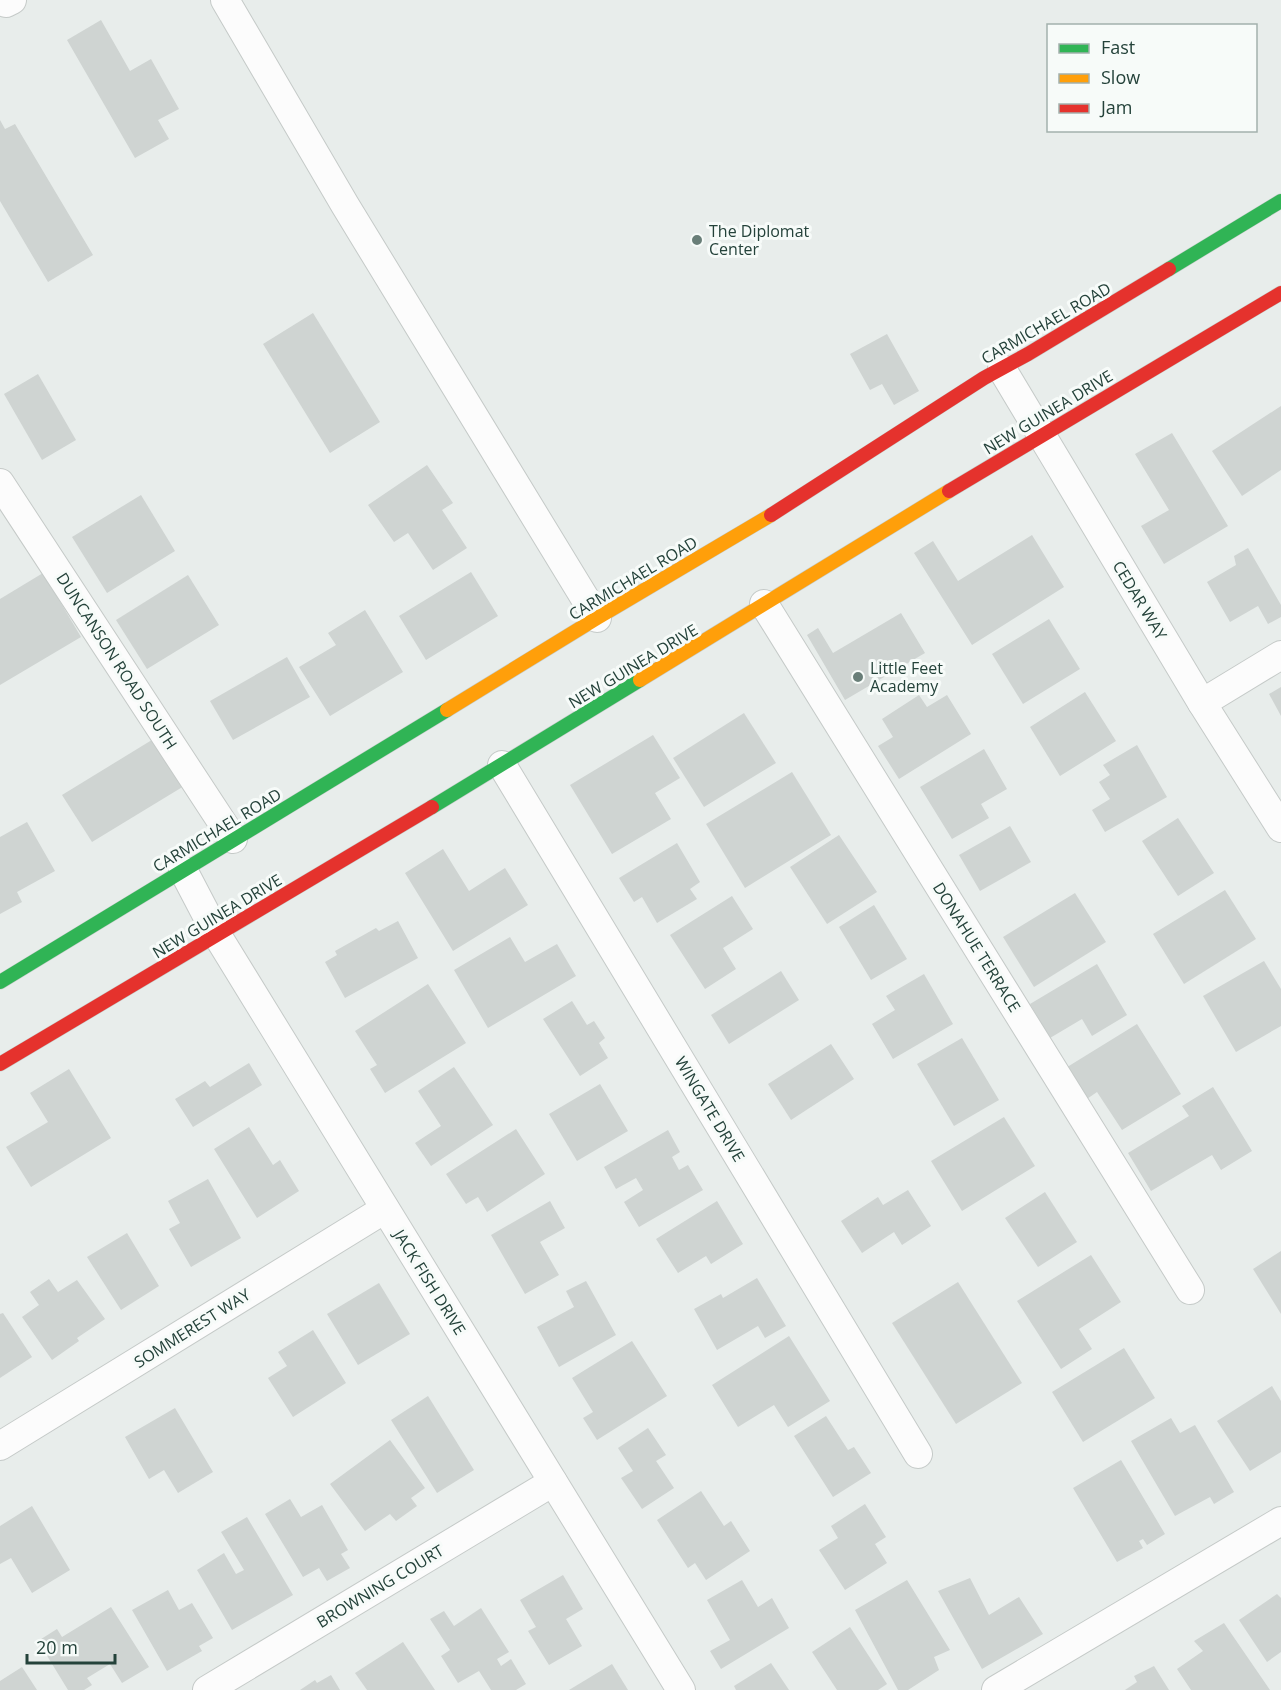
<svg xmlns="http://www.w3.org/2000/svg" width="1281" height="1690" font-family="'Open Sans',sans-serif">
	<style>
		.building { fill: #cfd4d2 }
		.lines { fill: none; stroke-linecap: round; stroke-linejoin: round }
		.street-casing { stroke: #c5cac8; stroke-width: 30 }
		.fast-casing { stroke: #c3cbc8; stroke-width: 15 }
		.slow-casing { stroke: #c3cbc8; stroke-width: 15 }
		.jam-casing { stroke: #c3cbc8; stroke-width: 15 }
		.street { stroke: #fcfcfc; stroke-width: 28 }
		.fast { stroke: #30b455; stroke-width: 14 }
		.slow { stroke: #ff9f0a; stroke-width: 14 }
		.jam { stroke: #e5322d; stroke-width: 14 }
		.poi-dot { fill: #697e78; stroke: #f7fbf9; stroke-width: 2 }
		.labels { text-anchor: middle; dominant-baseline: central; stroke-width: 6; stroke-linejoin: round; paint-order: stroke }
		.poi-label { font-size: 16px; fill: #24423a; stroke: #f7fbf9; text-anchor: start }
		.street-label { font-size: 16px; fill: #24423a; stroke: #f7fbf9 }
	</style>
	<rect width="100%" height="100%" fill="#e8edeb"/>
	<g class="building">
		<polygon points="101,20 130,71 151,59 179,109 158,120 169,139 135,158 67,40"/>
		<polygon points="0,120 5,129 15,124 93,255 48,282 0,201"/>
		<polygon points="313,313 380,422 330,453 263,344"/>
		<polygon points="887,334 919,391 894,405 882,384 870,390 850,354"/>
		<polygon points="38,374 76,440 42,460 4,394"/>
		<polygon points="1281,406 1281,470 1242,496 1212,451"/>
		<polygon points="1172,433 1228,526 1164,564 1141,526 1169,510 1135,454"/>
		<polygon points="427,465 453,503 442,510 467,548 433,570 408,533 394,542 368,505"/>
		<polygon points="141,495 175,551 107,593 72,537"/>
		<polygon points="1032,535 1064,587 972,645 914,553 933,541 958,581"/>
		<polygon points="1248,548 1281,605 1281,617 1268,624 1258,606 1230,622 1207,582 1236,565 1234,556"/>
		<polygon points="471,572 498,616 426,660 399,616"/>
		<polygon points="43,573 81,637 0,685 0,599"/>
		<polygon points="188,575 219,625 147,669 116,620"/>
		<polygon points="365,610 403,672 330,716 299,667 336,645 328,633"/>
		<polygon points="901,613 925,653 845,700 807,635 818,628 833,653"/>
		<polygon points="1049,619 1080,669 1023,704 992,654"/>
		<polygon points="287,657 310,697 233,740 210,701"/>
		<polygon points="1281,687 1281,716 1269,694"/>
		<polygon points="1085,692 1116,741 1060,776 1030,727"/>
		<polygon points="919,695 927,707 947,695 971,734 899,779 878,746 893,737 882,719"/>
		<polygon points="744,713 776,763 704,807 673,758"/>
		<polygon points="160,735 189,783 92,842 62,795"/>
		<polygon points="653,735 680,778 655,793 671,819 612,854 570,785"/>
		<polygon points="1137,745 1167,797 1105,832 1092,810 1110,799 1099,782 1110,775 1103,765"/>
		<polygon points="984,749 1007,789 981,804 989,818 952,839 920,787"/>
		<polygon points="792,772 831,835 745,888 706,824"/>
		<polygon points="1178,818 1214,873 1178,896 1142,841"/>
		<polygon points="27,822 55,871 17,892 22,902 0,914 0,837"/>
		<polygon points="1010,826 1031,862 980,891 959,855"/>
		<polygon points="839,835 877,892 827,924 790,867"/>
		<polygon points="677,843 700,882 690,889 697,899 657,923 642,897 634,902 619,878"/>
		<polygon points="443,849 469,891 505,868 528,905 453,951 405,873"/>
		<polygon points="1225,890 1256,939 1184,984 1153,934"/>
		<polygon points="1075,893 1106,942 1034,987 1003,937"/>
		<polygon points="732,896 753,929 723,948 736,969 705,989 670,935"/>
		<polygon points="874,905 907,959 871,980 839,927"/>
		<polygon points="398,921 418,958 345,998 325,962 337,955 335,951 376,928 379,931"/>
		<polygon points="510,937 525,962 557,944 576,976 488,1028 454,970"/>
		<polygon points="1264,961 1281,989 1281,1026 1236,1052 1203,996"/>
		<polygon points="1097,964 1127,1015 1092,1036 1082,1019 1050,1038 1030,1004"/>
		<polygon points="781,971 799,1000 729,1044 711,1015"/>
		<polygon points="924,974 953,1024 893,1059 872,1024 895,1010 886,996"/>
		<polygon points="428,984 466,1043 385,1093 370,1069 377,1065 355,1031"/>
		<polygon points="572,1001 587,1025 594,1021 605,1038 599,1043 608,1058 580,1076 543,1019"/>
		<polygon points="1137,1024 1181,1094 1122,1130 1097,1092 1084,1101 1064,1069"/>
		<polygon points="962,1038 999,1100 954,1126 917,1064"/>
		<polygon points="831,1044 854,1079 791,1120 768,1084"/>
		<polygon points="249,1063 262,1085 193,1127 175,1099 205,1081 210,1087"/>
		<polygon points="454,1067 493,1125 431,1166 415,1143 441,1126 418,1091"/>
		<polygon points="69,1069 111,1138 31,1187 6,1147 48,1122 30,1093"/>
		<polygon points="600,1084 628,1131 577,1161 549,1114"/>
		<polygon points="1213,1087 1252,1151 1221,1170 1212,1155 1151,1191 1128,1153 1189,1116 1182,1106"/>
		<polygon points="1004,1117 1035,1166 962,1211 931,1161"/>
		<polygon points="249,1127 273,1165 280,1160 299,1191 257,1218 214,1149"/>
		<polygon points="516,1129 545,1174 487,1212 478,1197 466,1204 446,1174"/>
		<polygon points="668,1130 680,1152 672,1157 679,1170 688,1165 703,1190 639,1227 624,1202 643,1190 636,1178 616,1189 604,1167"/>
		<polygon points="208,1179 241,1238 191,1267 169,1229 180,1223 168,1201"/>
		<polygon points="908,1190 931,1226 902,1245 894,1232 862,1253 841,1221 878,1197 883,1205"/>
		<polygon points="1045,1192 1077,1242 1038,1267 1005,1218"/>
		<polygon points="550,1201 565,1228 540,1242 559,1275 525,1294 491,1235"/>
		<polygon points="717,1201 743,1244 711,1264 706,1256 678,1273 656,1239"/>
		<polygon points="127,1233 159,1286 121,1310 87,1257"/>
		<polygon points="1281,1251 1281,1314 1253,1269"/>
		<polygon points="1091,1255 1121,1302 1079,1329 1092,1349 1061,1369 1017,1301"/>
		<polygon points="757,1278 786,1326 765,1338 758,1326 717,1350 694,1309 721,1294 723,1298"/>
		<polygon points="49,1279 58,1292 77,1280 105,1319 77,1338 79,1341 52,1360 22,1317 39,1305 30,1292"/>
		<polygon points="586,1281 616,1335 559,1367 537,1327 574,1307 566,1291"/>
		<polygon points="958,1282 1022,1383 956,1424 892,1323"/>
		<polygon points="379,1283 410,1334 358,1365 327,1314"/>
		<polygon points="3,1313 32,1357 0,1378 0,1314"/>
		<polygon points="313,1330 346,1383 293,1417 268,1378 287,1366 278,1352"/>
		<polygon points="789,1336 830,1401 788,1427 774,1405 738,1427 712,1385"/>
		<polygon points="632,1341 667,1396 597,1440 583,1418 593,1412 572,1378"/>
		<polygon points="1124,1348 1155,1398 1083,1442 1052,1392"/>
		<polygon points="1272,1386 1281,1401 1281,1452 1250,1471 1217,1421"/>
		<polygon points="428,1396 474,1470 437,1493 391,1420"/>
		<polygon points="175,1408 213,1472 178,1493 164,1470 149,1479 125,1437"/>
		<polygon points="826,1416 848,1450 854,1447 871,1473 833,1497 794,1436"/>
		<polygon points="1171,1418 1180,1433 1195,1425 1234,1492 1214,1504 1210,1497 1175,1516 1131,1441"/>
		<polygon points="648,1428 666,1455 656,1461 674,1488 642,1509 621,1478 633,1471 618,1448"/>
		<polygon points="390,1440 425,1488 411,1498 417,1506 396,1521 390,1514 365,1531 330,1484"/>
		<polygon points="1121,1460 1165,1534 1147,1545 1143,1539 1139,1541 1143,1548 1117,1562 1073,1488"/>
		<polygon points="701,1491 724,1526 731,1521 750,1551 706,1580 695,1563 688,1568 657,1520"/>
		<polygon points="290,1499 301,1517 322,1505 348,1550 341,1554 350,1568 327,1581 319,1568 303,1577 265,1514"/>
		<polygon points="865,1504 886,1537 875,1544 887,1563 845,1590 819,1550 838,1538 831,1526"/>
		<polygon points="32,1506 70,1570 32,1593 11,1558 0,1564 0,1526"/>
		<polygon points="247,1517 293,1595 232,1630 197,1570 224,1553 236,1574 244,1570 221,1532"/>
		<polygon points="563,1575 583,1609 566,1619 582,1646 549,1665 528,1631 536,1627 520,1600"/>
		<polygon points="970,1578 989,1615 1019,1597 1043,1634 982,1669 938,1591"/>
		<polygon points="742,1580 758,1607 772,1598 789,1628 721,1669 710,1651 730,1640 707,1600"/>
		<polygon points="907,1580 950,1650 934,1657 939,1670 908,1690 898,1690 855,1610"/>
		<polygon points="168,1590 179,1610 192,1603 213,1638 199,1646 202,1651 167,1671 132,1610"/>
		<polygon points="1277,1594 1281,1598 1281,1652 1267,1662 1239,1620"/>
		<polygon points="111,1607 149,1667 122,1683 110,1664 87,1678 92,1685 84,1690 68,1690 38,1641 57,1629 62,1637"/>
		<polygon points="481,1608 509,1652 497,1659 501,1666 511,1659 526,1684 516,1690 491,1690 479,1671 458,1683 441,1656 450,1650 430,1619 444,1611 454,1626"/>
		<polygon points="1224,1623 1270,1690 1191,1690 1177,1669 1203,1651 1194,1641"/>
		<polygon points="850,1627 887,1684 878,1690 837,1690 812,1652"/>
		<polygon points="403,1642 435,1690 367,1690 355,1673"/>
		<polygon points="771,1663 789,1690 736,1690 734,1686"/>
		<polygon points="612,1664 628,1690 569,1690"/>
		<polygon points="1154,1666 1169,1690 1125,1690 1137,1682 1134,1676"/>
		<polygon points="22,1667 37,1690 0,1690 0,1681"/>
		<polygon points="331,1675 340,1690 300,1690 315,1680 317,1683"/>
	</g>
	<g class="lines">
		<g class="street-casing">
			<g id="street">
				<polyline points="225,0 345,205 597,618"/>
				<polyline points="6,3 12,0"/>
				<polyline points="1002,369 1202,703 1281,828"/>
				<polyline points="0,483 233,839"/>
				<polyline points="764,604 1190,1290"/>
				<polyline points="1202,703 1281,655"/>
				<polyline points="502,765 918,1454"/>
				<polyline points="183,870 217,935 681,1690"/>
				<polyline points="0,1446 385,1209"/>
				<polyline points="207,1690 553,1482"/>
				<polyline points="996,1690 1281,1521"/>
			</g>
		</g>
		<g class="fast-casing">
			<g id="fast">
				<polyline points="1169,269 1281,201"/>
				<polyline points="432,807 640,680"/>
				<polyline points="0,982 447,710"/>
			</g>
		</g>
		<g class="slow-casing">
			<g id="slow">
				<polyline points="640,680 949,491"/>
				<polyline points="447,710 597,618 771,515"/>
			</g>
		</g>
		<g class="jam-casing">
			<g id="jam">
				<polyline points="949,491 1281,293"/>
				<polyline points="771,515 984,378 1028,354 1169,269"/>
				<polyline points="0,1064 432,807"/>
			</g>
		</g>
		<use href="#street" class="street"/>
		<use href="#fast" class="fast"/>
		<use href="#slow" class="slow"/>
		<use href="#jam" class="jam"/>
	</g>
	<g class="poi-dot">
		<circle cx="697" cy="240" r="6"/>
		<circle cx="858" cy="677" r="6"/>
	</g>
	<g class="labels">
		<g class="poi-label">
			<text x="709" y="231">The Diplomat<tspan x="709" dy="18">Center</tspan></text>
			<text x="870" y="668">Little Feet<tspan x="870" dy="18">Academy</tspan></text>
		</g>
		<g class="street-label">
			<text transform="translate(1046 323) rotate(-30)">CARMICHAEL ROAD</text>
			<text transform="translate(1048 412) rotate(-31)">NEW GUINEA DRIVE</text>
			<text transform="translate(633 578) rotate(-31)">CARMICHAEL ROAD</text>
			<text transform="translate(1140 600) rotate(59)">CEDAR WAY</text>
			<text transform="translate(117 661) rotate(57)">DUNCANSON ROAD SOUTH</text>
			<text transform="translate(633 666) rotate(-31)">NEW GUINEA DRIVE</text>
			<text transform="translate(217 830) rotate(-31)">CARMICHAEL ROAD</text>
			<text transform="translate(217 916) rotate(-31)">NEW GUINEA DRIVE</text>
			<text transform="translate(977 947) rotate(58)">DONAHUE TERRACE</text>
			<text transform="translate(710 1109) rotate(59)">WINGATE DRIVE</text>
			<text transform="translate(430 1282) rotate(58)">JACK FISH DRIVE</text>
			<text transform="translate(192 1328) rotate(-32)">SOMMEREST WAY</text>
			<text transform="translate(380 1586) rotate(-31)">BROWNING COURT</text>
		</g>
	</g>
	<rect x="1047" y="24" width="210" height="108" fill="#f7fbf9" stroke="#a3b1ad" stroke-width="1.5"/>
	<rect x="1059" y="44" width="30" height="9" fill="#30b455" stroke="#a3b1ad" stroke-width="1.5"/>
	<text x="1101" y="54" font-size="18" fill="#24423a">Fast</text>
	<rect x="1059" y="74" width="30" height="9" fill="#ff9f0a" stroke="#a3b1ad" stroke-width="1.5"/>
	<text x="1101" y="84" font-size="18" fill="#24423a">Slow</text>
	<rect x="1059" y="104" width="30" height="9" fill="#e5322d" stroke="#a3b1ad" stroke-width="1.5"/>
	<text x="1101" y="114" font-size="18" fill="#24423a">Jam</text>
	<path d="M27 1654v9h88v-9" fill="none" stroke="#24423a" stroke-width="3"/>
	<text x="36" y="1654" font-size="18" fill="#24423a" stroke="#f7fbf9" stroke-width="4.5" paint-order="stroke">20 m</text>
</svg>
